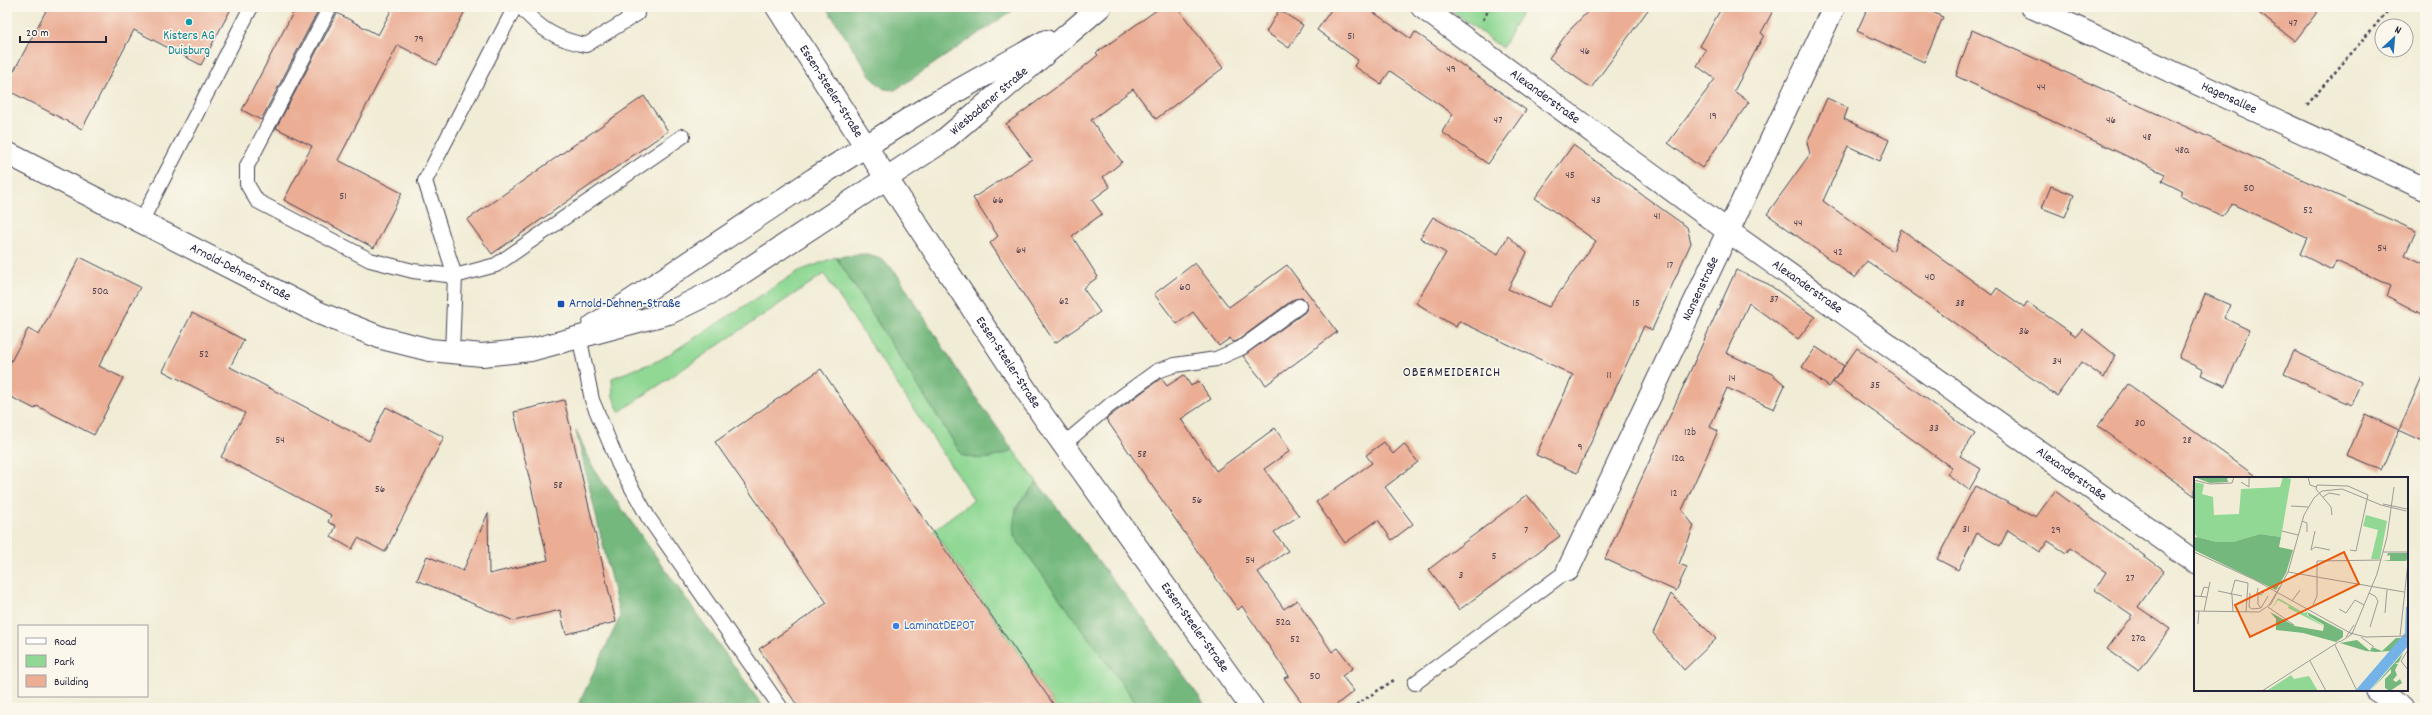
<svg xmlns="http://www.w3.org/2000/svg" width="2432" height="715" font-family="Dekko,sans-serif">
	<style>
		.green { fill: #90d894; stroke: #597d68 }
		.forest { fill: #74b87e; stroke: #4b6d5c }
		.building { fill: #ebae95 }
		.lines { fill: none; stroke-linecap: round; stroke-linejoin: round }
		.lane-casing { stroke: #414052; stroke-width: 16 }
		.street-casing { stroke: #414052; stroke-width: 24 }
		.secondary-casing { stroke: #414052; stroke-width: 24 }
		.path { stroke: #414052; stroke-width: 2.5; stroke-dasharray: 3 3; stroke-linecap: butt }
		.lane { stroke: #fff; stroke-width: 14 }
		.street { stroke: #fff; stroke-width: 22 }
		.secondary { stroke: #fff; stroke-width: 22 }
		.culture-dot { fill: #0f9aa8; stroke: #fbf7ec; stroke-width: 1.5 }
		.transit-dot { fill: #1a4fb4; stroke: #fbf7ec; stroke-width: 1.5 }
		.shop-dot { fill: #3f7fe0; stroke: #fbf7ec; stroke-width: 1.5 }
		.labels { text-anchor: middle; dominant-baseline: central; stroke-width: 3; stroke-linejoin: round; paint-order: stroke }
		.number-label { font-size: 11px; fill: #544552 }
		.culture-label { font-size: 13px; fill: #0d838f; stroke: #fbf7ec }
		.street-label { font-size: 13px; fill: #22223b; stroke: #fbf7ec }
		.transit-label { font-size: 13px; fill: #164399; stroke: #fbf7ec; text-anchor: start }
		.shop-label { font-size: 13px; fill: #366cbe; stroke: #fbf7ec; text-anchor: start }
		.neighbourhood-label { font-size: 14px; letter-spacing: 1px; fill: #22223b; stroke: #fbf7ec }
		.inset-road { fill: none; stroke: #9e9b97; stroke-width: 1 }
		.view { fill: #e8590c; fill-opacity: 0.15; stroke: #e8590c; stroke-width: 2 }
		.inset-edge { fill: none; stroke: #22223b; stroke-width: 2 }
	</style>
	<rect width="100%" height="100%" fill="#fbf7ec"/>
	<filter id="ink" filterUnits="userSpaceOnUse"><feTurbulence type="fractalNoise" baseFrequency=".025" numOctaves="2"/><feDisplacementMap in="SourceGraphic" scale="8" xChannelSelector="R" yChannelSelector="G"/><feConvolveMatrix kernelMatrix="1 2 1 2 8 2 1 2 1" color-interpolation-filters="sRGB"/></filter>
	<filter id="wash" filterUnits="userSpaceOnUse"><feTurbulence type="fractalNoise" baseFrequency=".012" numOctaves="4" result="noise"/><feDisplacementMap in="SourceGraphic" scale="16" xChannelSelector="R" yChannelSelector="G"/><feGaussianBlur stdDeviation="0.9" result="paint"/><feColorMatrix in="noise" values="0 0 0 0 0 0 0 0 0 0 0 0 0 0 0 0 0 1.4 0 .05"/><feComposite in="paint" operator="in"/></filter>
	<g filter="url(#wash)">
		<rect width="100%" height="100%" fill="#f1ecd5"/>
		<g class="green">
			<polygon points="1447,7 1525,7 1502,48"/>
			<path d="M836,257L962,455C984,462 992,458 1013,450L1037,482L1016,507L1014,536L1140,708H1056L933,530L974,500L824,274L619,412L613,396L612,378L660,360L799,271Z"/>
		</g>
		<g class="forest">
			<polygon points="826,7 1018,7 895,90 884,89 872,78"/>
			<path d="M864,254L881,259L895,271L961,376L1013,450C993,458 984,462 962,455L836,257Z"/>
			<polygon points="576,431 595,471 764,708 577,708 620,617"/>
			<path d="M1037,482L1148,625L1207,708H1140L1014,536C1012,508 1020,502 1037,482Z"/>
		</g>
		<g id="blocks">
			<g class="building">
				<polygon points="48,7 232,7 201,65 134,30 82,129 7,90 7,84"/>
				<polygon points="296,7 320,7 261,120 242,110"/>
				<polygon points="393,7 467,7 437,65 398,45 338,160 402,193 374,248 284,200 312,146 276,128 337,13 378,35"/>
				<polygon points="1161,7 1177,7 1223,68 1156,119 1133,89 1091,120 1122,162 1103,177 1110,187 1092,200 1102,214 1072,236 1098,277 1083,288 1100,312 1055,343 990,243 998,236 973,198 1032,159 1006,124 1080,70 1098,55 1096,53"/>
				<polygon points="1333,7 1366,7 1411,39 1415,32 1526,110 1488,164 1442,132 1453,114 1390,71 1381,84 1354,66 1358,60 1317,30"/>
				<polygon points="1592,7 1650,7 1591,88 1549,58 1568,32"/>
				<polygon points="1722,7 1775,7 1761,33 1764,35 1734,91 1749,102 1702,168 1668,143 1715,79 1697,66 1706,50 1700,46"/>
				<polygon points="1868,7 1922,7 1943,17 1924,62 1857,31"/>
				<polygon points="2251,7 2321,7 2295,41"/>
				<polygon points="1279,10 1303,25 1289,48 1266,32"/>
				<polygon points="1972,30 2416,231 2405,255 2425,264 2425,316 2387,296 2391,286 2336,261 2332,270 2300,254 2307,238 2232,204 2222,216 2205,208 2180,196 2182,191 2162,181 2165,174 1956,76"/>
				<polygon points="644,96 668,131 492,254 467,220"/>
				<polygon points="1827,98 1848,108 1844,119 1889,140 1880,161 1848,146 1823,201 1893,251 1901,229 1992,295 1997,288 2024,307 2027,302 2076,336 2082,329 2115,355 2104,378 2081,362 2057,396 1867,261 1855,278 1767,214 1810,154 1807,143"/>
				<polygon points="1573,145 1687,227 1691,243 1652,330 1644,326 1577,473 1536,455 1573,375 1459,321 1456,327 1416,303 1446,253 1420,238 1433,217 1498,254 1508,236 1527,253 1508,289 1549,307 1596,241 1535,198"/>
				<polygon points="2051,186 2074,195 2065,217 2042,208"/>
				<polygon points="80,257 140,287 99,366 123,378 94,435 37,406 35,409 7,395 7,369 28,329 39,335"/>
				<polygon points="1195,263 1229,307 1287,265 1337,332 1266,385 1243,356 1304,313 1307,309 1306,301 1302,298 1294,299 1237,341 1233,342 1230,338 1219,346 1193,312 1177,324 1154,294"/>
				<polygon points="1736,270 1768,284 1815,317 1798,339 1749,303 1726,353 1772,374 1785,385 1774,409 1727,388 1710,427 1718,431 1682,510 1694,526 1679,564 1687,567 1676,591 1605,559"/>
				<polygon points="2205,294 2230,305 2224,318 2249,330 2226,386 2201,375 2203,370 2179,358"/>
				<polygon points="192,313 244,340 230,367 369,441 386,407 444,437 385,552 358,538 352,549 331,537 336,526 328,522 331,515 221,457 245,413 163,371"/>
				<polygon points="1816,347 1844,366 1829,387 1802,367"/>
				<polygon points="1857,348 1975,434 1960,456 1981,469 1969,490 1947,474 1952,468 1833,382"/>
				<polygon points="2294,351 2361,382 2351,405 2284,374"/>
				<polygon points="821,369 932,531 1056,708 799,708 759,649 827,603 715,442"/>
				<polygon points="2425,370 2425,442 2399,430"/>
				<polygon points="1184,375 1191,386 1198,381 1211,399 1181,419 1216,471 1275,428 1290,451 1264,469 1299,516 1274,532 1288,551 1258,572 1284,609 1297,600 1332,652 1338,648 1353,668 1342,676 1354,691 1332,708 1306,708 1284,678 1289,676 1242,606 1238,610 1106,419 1161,378 1167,386"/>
				<polygon points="2128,384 2159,406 2258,478 2195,478 2195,496 2098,426"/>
				<polygon points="564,400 616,622 566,634 560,610 514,621 417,580 427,556 463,571 488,513 489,574 548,560 514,412"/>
				<polygon points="2365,414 2399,430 2381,470 2347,456"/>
				<polygon points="1384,442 1393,454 1404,444 1418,462 1385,487 1413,524 1392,540 1378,520 1345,543 1316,502 1372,463 1366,455"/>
				<polygon points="1975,486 2036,517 2055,491 2164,570 2138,607 2170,629 2139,671 2107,649 2132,615 2095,590 2106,572 2070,548 2066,553 2048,541 2040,552 2008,530 2000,546 1977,533 1958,570 1937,559"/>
				<polygon points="1527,495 1560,536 1459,610 1429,569"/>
				<polygon points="1671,594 1716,639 1684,670 1653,633"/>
			</g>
		</g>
	</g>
	<g filter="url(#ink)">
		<use href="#blocks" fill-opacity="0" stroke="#414052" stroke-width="1"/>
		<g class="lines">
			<g class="lane-casing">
				<g id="lane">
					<polyline points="330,7 247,166 247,184 257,201 370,260 413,271 455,276 425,181 515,7"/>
					<path d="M521,7C539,29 558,40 586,45L637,14"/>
					<polyline points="141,222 251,7"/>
					<polyline points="579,335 592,400 619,465 648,517 781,708"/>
					<polyline points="452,352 455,276 496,265 683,136"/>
					<polyline points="1064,444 1110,405 1157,371 1175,365 1216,359 1241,348 1299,306"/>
					<polyline points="1415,683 1568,570"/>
				</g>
			</g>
			<g class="street-casing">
				<g id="street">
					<path id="s1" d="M1422,7L1728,231L2195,562"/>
					<path id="s2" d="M2032,7L2425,189"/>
					<path id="s3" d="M7,153L319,313L382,338L430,350L482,355L531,350L669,313L718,289L943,141L1100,7"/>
					<polyline points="593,326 814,179 923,110 1046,41"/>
					<path id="s4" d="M1568,570L1834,7"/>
					<polyline points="2376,690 2402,708"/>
				</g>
			</g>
			<g class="secondary-casing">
				<g id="secondary">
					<path id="s5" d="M777,7L866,147L1041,413L1252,708"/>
				</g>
			</g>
			<g class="path">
				<polyline points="1483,20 1490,7"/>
				<polyline points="2307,105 2391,7"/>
				<polyline points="1351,708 1394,680"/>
			</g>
			<use href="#lane" class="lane"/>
			<use href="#street" class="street"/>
			<use href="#secondary" class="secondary"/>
		</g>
	</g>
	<circle class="culture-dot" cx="189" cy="22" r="4"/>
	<rect class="transit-dot" x="557" y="300" width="8" height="8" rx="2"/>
	<circle class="shop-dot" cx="896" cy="626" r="4"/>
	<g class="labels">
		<g class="number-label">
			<text x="2293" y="24">47</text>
			<text x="1351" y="37">51</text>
			<text x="419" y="40">79</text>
			<text x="1585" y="52">46</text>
			<text x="1451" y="70">49</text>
			<text x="2041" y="88">44</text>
			<text x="1713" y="117">19</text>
			<text x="1498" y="121">47</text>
			<text x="2111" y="121">46</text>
			<text x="2147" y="138">48</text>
			<text x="2182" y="151">48a</text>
			<text x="1570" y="176">45</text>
			<text x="2249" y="189">50</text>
			<text x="343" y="197">51</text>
			<text x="998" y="201">66</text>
			<text x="1596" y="201">43</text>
			<text x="2308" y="211">52</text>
			<text x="1657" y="217">41</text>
			<text x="1798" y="224">44</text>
			<text x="2382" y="249">54</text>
			<text x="1021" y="251">64</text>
			<text x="1838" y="253">42</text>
			<text x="1670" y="266">17</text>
			<text x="1930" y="278">40</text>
			<text x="1185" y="288">60</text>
			<text x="100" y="292">50a</text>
			<text x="1774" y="300">37</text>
			<text x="1064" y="302">62</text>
			<text x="1636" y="304">15</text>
			<text x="1960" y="304">38</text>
			<text x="2024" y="332">36</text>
			<text x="204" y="355">52</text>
			<text x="2057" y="362">34</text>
			<text x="1609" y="376">11</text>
			<text x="1732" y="379">14</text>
			<text x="1875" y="386">35</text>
			<text x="2140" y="424">30</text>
			<text x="1934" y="429">33</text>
			<text x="1690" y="433">12b</text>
			<text x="280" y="441">54</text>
			<text x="2187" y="441">28</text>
			<text x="1580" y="448">9</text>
			<text x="1142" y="455">58</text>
			<text x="1678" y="459">12a</text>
			<text x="558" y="486">58</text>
			<text x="380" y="490">56</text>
			<text x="1674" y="494">12</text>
			<text x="1197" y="501">56</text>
			<text x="1966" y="530">31</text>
			<text x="1526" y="531">7</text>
			<text x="2056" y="531">29</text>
			<text x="1494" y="557">5</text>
			<text x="1250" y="561">54</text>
			<text x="1461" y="576">3</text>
			<text x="2130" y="579">27</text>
			<text x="1283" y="623">52a</text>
			<text x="2138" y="639">27a</text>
			<text x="1295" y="640">52</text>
			<text x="1315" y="677">50</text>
		</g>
		<g class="culture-label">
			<text x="189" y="36">Kisters AG<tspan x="189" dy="15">Duisburg</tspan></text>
		</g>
		<g class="street-label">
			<text stroke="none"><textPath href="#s5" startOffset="100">Essen-Steeler-Straße</textPath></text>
			<text stroke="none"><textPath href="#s1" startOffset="152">Alexanderstraße</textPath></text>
			<text stroke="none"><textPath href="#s2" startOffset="217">Hagensallee</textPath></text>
			<text stroke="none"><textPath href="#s3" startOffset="1097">Wiesbadener Straße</textPath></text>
			<text stroke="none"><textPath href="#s3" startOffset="262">Arnold-Dehnen-Straße</textPath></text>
			<text stroke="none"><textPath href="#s1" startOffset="476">Alexanderstraße</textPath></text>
			<text stroke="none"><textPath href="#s4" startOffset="311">Nansenstraße</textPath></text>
			<text stroke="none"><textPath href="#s5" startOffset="424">Essen-Steeler-Straße</textPath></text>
			<text stroke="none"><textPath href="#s1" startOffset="800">Alexanderstraße</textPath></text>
			<text stroke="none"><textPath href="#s5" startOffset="748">Essen-Steeler-Straße</textPath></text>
		</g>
		<g class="transit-label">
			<text x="569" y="304">Arnold-Dehnen-Straße</text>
		</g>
		<g class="shop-label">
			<text x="904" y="626">LaminatDEPOT</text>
		</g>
		<g class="neighbourhood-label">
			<text x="1452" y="373">OBERMEIDERICH</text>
		</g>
	</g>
	<g transform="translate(2194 477)">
		<rect width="214" height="214" fill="#f1ecd5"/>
		<path d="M89,0L97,2L87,60L66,57L39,65H23L3,60L0,55V5L10,7L8,17L19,20L20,38L45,37L47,12L86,10ZM172,38L193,44L186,82H177L184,53L169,49ZM84,121L110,136L113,135V138L131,150L94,131L95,129L84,123L77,133ZM97,198L100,202L115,199L124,214L74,213Z" fill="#90d894"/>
		<path d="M0,0L33,1L34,5L16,6ZM66,57L87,60L85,70L99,73L92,96L82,113L0,73V61L3,60L23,65H39ZM194,76H214V80L212,84H188L196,83V78L193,79ZM76,135L101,149L129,154L130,148L115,139L113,135L149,154V160L142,165L109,156L82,153V142ZM202,161H208L196,174L182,175L172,174L146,166L163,163L176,174L178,170L188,174ZM209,176L205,185L201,187H204L201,193L203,198L199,203L202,205L206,202L208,206L196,214L191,211V202L197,196V192L176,214Z" fill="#74b87e"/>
		<path d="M214,129V169L175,214H161L211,156L212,130Z" fill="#73b3e7"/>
		<path class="inset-road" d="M114,0L116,8L122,10M0,3L16,7L38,6L40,0M47,5L55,10V0M129,20L135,16L146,18M189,27L213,32M97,29L114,30M138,38L137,30L122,12L123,8L154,9L174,18L162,74L156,73M108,44L113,46V55M88,54L104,58M117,73L121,70L136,73M117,73L121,54M0,75L61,103L158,157M189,75H214M94,95L210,115M64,111L63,116L67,118L70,115M24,114L48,119M56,116L55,130L58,132L67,131L64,127V117M175,116L181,119L184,124L176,150M37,118L41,103L54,106L52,135M38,118L39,135M7,119L10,110L15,111M0,122L1,119L13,120M98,124L106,113M75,128L86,110M119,128L123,119V84L187,83M74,130L100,148M67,131L74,119M145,132L152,136L161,123L170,128M0,134L65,135L77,127L94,95L110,38L120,21L128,14L148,12L187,28L212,34M10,134L16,105M191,136L193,113M4,147L5,134M156,156L172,160L214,159M206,159L214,85M152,160L160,148M167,160L180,170M146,165L158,157L183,97L193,60L200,10M141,168L163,214M214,173L207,184L214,193M116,184L132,214M68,214L146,164"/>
		<path class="view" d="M150,75L165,107L56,160L41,128Z"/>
		<rect width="214" height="214" class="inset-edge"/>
	</g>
	<rect width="2432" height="715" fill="none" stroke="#fbf7ec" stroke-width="24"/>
	<rect x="18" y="625" width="130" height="72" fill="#fbf7ec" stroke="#a4a2a5"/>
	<rect x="26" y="638" width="20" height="6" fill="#ffffff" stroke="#a4a2a5"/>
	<text x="54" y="645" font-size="12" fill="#22223b">Road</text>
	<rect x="26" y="655" width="20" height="12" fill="#90d894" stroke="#a4a2a5"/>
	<text x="54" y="665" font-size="12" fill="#22223b">Park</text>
	<rect x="26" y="675" width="20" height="12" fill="#ebae95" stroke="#a4a2a5"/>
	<text x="54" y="685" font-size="12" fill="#22223b">Building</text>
	<g transform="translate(2394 38) rotate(26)"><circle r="19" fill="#fbf7ec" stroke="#a4a2a5"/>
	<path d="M0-3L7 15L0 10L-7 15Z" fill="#1f6fb2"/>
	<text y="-6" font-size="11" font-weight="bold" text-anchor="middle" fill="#22223b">N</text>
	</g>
	<path d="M20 36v6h86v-6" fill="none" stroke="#22223b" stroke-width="2"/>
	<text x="26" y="36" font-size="12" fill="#22223b" stroke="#fbf7ec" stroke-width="3" paint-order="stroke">20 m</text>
</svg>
